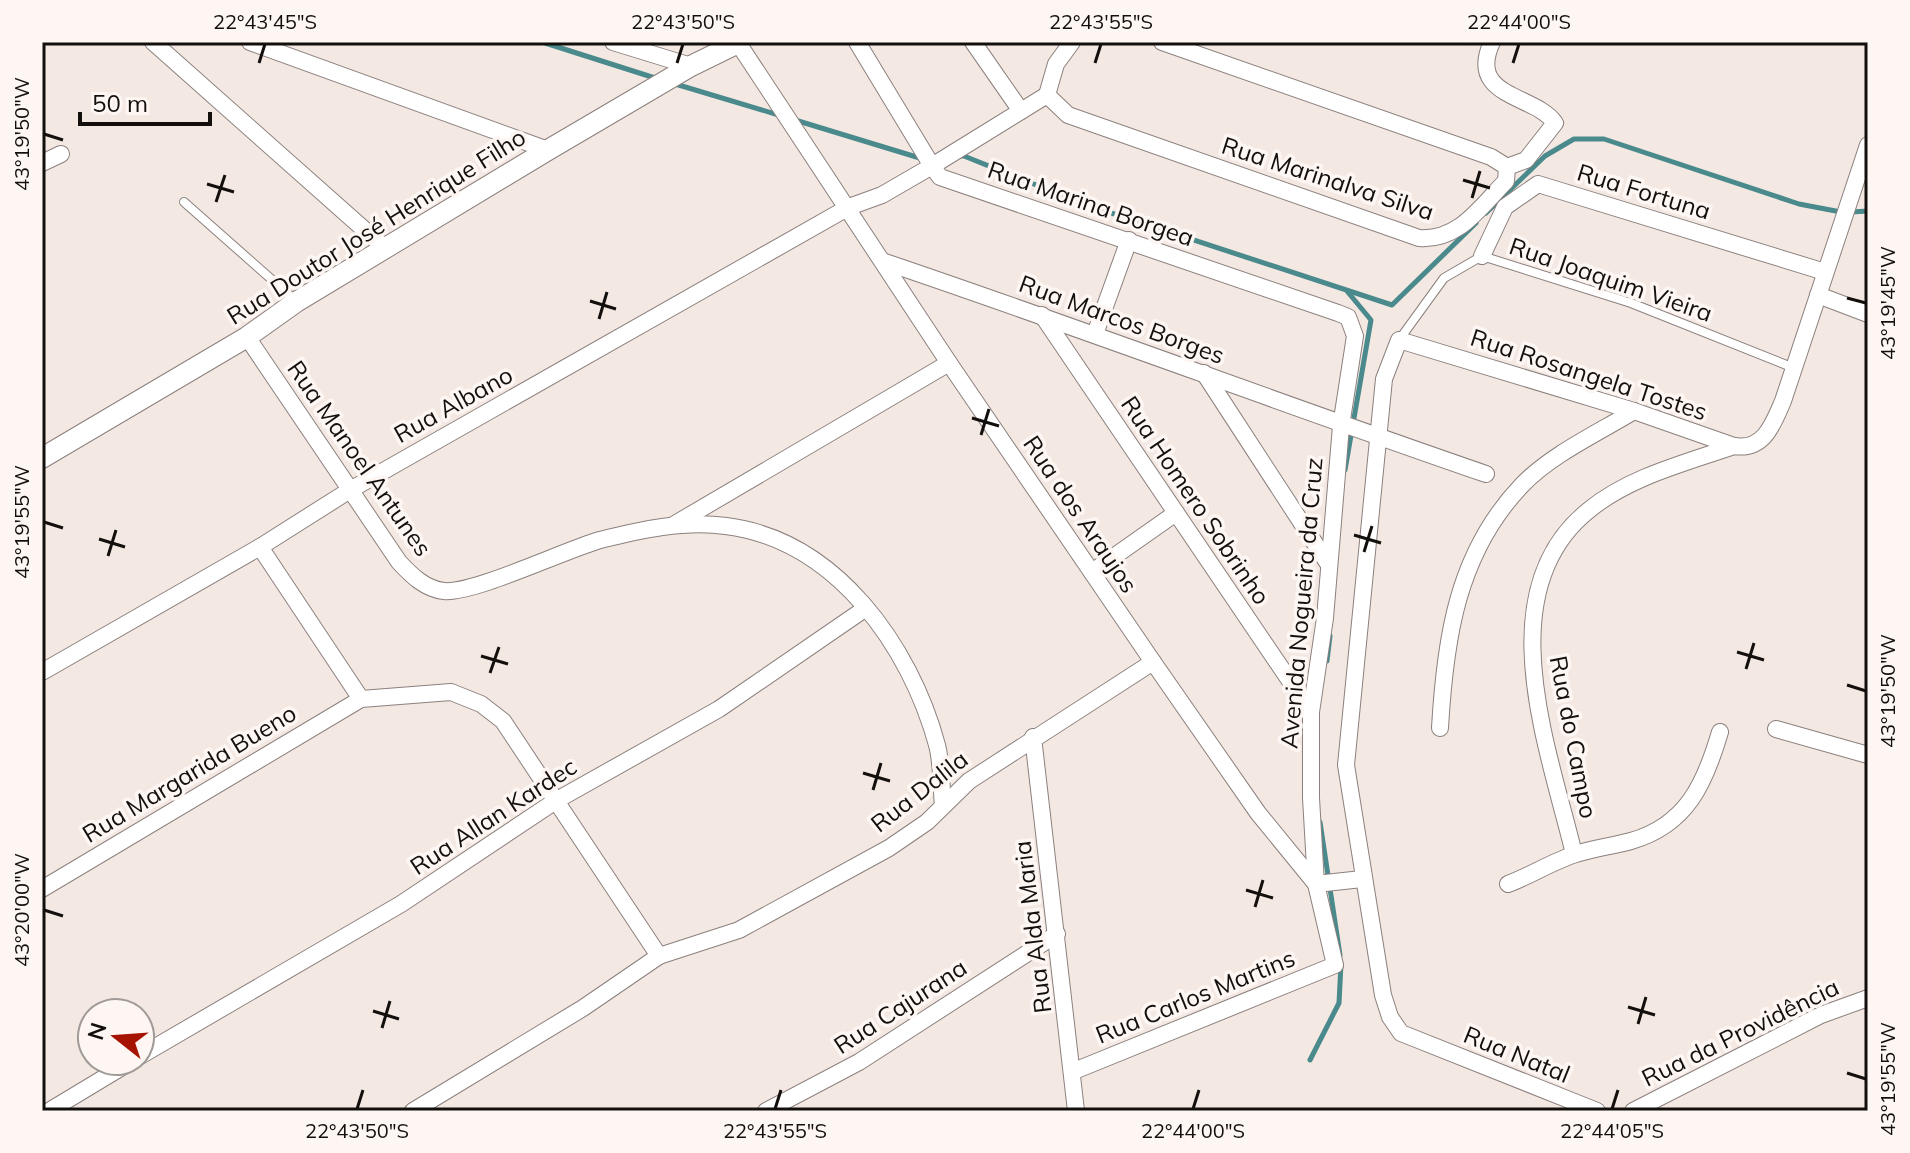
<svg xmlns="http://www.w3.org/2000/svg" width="1910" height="1153" font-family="Mulish,sans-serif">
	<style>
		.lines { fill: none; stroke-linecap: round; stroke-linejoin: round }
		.stream { stroke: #4a8a8c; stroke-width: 5 }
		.service-casing { stroke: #8b807d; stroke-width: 10 }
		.minor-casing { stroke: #8b807d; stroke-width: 18 }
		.tertiary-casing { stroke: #8b807d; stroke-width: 22 }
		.path { stroke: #aaa09c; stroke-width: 3; stroke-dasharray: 6 6; stroke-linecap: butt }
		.service { stroke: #fff; stroke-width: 8 }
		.minor { stroke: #fff; stroke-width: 16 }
		.tertiary { stroke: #fff; stroke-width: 20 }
		.ticks { fill: none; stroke: #130f0d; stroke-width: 3 }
		.labels { text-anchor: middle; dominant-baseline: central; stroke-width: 7; stroke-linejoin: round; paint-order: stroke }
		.street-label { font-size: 24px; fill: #130f0d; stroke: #fef6f3 }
		.neatline { fill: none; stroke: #130f0d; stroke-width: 3 }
		.ticks-label { font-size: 20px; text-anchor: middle; fill: #130f0d }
	</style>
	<rect width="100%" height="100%" fill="#f4e8e3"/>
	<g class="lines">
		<g class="stream">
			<polyline points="542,42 655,78"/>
			<polyline points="672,83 782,116"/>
			<polyline points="795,120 923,159"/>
			<polyline points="957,156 964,156 1081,203 1392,305 1476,223"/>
			<polyline points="1851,212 1868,211"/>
			<polyline points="1486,213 1545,156 1574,139 1604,139 1799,204 1841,212"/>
			<polyline points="1345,470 1371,320 1347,291"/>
			<polyline points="1327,661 1330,636"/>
			<polyline points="1320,822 1340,955"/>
			<polyline points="1310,1060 1339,1003 1341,964"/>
		</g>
		<g class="service-casing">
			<g id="service">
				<polyline points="184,202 296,301"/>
				<polyline points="1399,340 1444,278 1482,256 1631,303 1794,368"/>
			</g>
		</g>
		<g class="minor-casing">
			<g id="minor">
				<polyline points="153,42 385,248"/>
				<polyline points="250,42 548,150"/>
				<polyline points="613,42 691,66"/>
				<polyline points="857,42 932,166 1047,95"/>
				<polyline points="973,42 1021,111"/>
				<path d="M1072,42L1056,64L1047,95L1068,115L1419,238C1459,241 1480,207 1506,181L1507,167L1491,157L1162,42"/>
				<path d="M1492,42C1466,98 1535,94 1555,123L1526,160L1507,167"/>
				<polyline points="738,43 949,363 1153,662 1258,813 1316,884 1362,879"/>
				<polyline points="42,163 61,154"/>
				<polyline points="1482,256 1505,207 1538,184 1825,272"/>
				<path d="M885,262C1086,330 1285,405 1486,474"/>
				<polyline points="1818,295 1868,314"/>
				<polyline points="1042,315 1311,712"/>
				<polyline points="1095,334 1129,240"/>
				<path d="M247,337L399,562C411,575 425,589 444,591C473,594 565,550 600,540C640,530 684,520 726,526C836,540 910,646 937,745C942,764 941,786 943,806"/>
				<polyline points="1204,373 1329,565"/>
				<polyline points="675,524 949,363"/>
				<polyline points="260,547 361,699"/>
				<polyline points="1092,572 1176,513"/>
				<polyline points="42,672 260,547 350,490 849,207 882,195 932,166 940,177 1338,313 1348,317 1355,336 1341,426 1325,618 1311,712 1311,798 1316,884 1335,965 1074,1071"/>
				<path d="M1440,728C1445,639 1457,553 1522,485C1552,454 1598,433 1634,411"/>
				<polyline points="1776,729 1868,755"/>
				<polyline points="1033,737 1076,1111"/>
				<path d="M1574,854C1549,749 1487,591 1589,510C1629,477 1685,463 1734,446"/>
				<path d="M1508,884C1532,875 1553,861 1576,854C1594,848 1613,846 1631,841C1687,825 1705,783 1720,732"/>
				<polyline points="42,889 361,699 451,692 481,704 503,721 659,956"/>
				<polyline points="140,1056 401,904 557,800 719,709 866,608"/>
				<polyline points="49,1111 132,1061"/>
				<polyline points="413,1111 583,1008 659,956 739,930 889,848 927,822 969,781 1153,662"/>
				<polyline points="766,1111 859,1062 1057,934"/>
				<path d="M1597,1111L1401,1033L1390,1017L1383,995L1346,765L1384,379L1399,340L1634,411L1734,446C1764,451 1773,424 1783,401L1868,145"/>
				<polyline points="1633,1111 1821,1015 1868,998"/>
			</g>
		</g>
		<g class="tertiary-casing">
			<polyline id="tertiary" points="42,458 247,337 296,302 548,150 691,66 740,42"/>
		</g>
		<polyline class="path" points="1464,42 1475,46"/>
		<use href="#service" class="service"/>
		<use href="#minor" class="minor"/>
		<use href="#tertiary" class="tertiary"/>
	</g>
	<path class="ticks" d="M259,63L265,44M677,63L683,44M1095,63L1101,44M1513,63L1519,44M44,134L63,140M1463,180L1490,188M207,184L234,192M1472,198L1480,171M216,202L225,175M1847,298L1866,303M590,301L616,309M599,319L607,292M972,418L999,426M981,435L989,409M44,522L63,528M1354,535L1381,543M99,539L125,547M1364,552L1372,526M108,556L116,530M1737,652L1764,660M481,656L508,664M1746,669L1754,643M490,673L499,647M1847,685L1866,691M863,773L890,781M873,790L881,763M1246,890L1273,898M1255,907L1263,880M44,910L63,916M1628,1007L1655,1015M373,1011L399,1019M1638,1024L1646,997M382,1028L390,1001M1847,1073L1866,1079M357,1109L363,1090M775,1109L781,1090M1193,1109L1199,1090M1612,1109L1618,1090"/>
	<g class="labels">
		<g class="street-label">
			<text transform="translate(1328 178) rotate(18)">Rua Marinalva Silva</text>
			<text transform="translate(1644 191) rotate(17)">Rua Fortuna</text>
			<text transform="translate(1091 203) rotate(19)">Rua Marina Borgea</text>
			<text transform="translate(376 226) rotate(-32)">Rua Doutor José Henrique Filho</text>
			<text transform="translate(1611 279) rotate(19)">Rua Joaquim Vieira</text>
			<text transform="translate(1122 319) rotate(20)">Rua Marcos Borges</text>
			<text transform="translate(1589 374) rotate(18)">Rua Rosangela Tostes</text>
			<text transform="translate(453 404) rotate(-29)">Rua Albano</text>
			<text transform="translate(360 458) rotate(55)">Rua Manoel Antunes</text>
			<text transform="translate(1196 500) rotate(56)">Rua Homero Sobrinho</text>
			<text transform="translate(1081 514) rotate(56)">Rua dos Araujos</text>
			<text transform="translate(1301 603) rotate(-85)">Avenida Nogueira da Cruz</text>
			<text transform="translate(1574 737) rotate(79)">Rua do Campo</text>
			<text transform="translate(189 773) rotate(-31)">Rua Margarida Bueno</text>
			<text transform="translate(919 791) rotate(-38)">Rua Dalila</text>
			<text transform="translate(493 816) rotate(-33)">Rua Allan Kardec</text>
			<text transform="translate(1032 927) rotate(-97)">Rua Alda Maria</text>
			<text transform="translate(1195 996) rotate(-22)">Rua Carlos Martins</text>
			<text transform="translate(900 1006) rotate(-33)">Rua Cajurana</text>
			<text transform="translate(1740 1032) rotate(-26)">Rua da Providência</text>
			<text transform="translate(1517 1054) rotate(22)">Rua Natal</text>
		</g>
	</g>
	<rect width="1910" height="1153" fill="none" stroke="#fef6f3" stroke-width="88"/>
	<g transform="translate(116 1037) rotate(287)"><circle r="38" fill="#fef6f3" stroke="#a09a97" stroke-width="2"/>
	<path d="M0-6L14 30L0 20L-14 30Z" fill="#a61300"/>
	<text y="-12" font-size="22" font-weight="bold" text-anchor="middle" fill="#130f0d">N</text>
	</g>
	<path d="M80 112v12h130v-12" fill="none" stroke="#130f0d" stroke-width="4"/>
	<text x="92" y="112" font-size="24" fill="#130f0d" stroke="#fef6f3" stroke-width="6" paint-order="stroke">50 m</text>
	<rect x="44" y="44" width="1822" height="1065" class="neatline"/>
	<g class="ticks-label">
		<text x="265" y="29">22°43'45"S</text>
		<text x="683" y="29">22°43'50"S</text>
		<text x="1101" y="29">22°43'55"S</text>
		<text x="1519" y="29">22°44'00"S</text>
		<text transform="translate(22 134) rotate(-90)" y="7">43°19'50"W</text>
		<text transform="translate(1888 303) rotate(-90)" y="7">43°19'45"W</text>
		<text transform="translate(22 522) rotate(-90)" y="7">43°19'55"W</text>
		<text transform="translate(1888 691) rotate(-90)" y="7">43°19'50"W</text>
		<text transform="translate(22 910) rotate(-90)" y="7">43°20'00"W</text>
		<text transform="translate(1888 1079) rotate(-90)" y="7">43°19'55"W</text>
		<text x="357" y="1138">22°43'50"S</text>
		<text x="775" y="1138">22°43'55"S</text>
		<text x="1193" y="1138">22°44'00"S</text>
		<text x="1612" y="1138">22°44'05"S</text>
	</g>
</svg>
